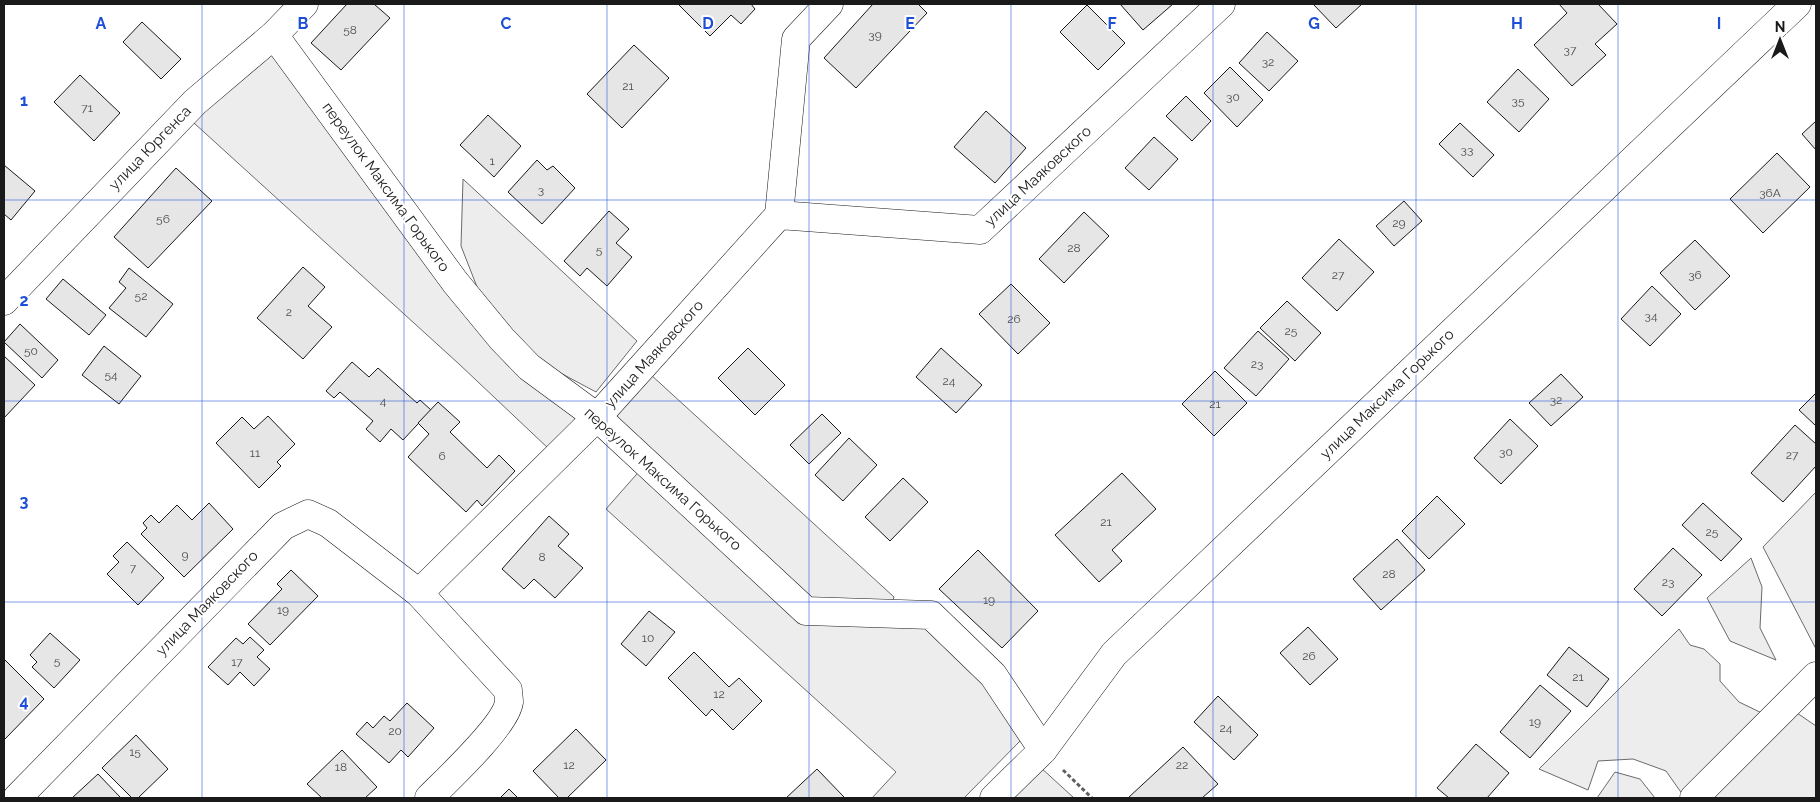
<svg xmlns="http://www.w3.org/2000/svg" width="1820" height="802" font-family="Raleway,sans-serif">
	<style>
		.built { fill: #ededed; stroke: #6a6a6a }
		.building { fill: #e6e6e6; stroke: #1a1a1a }
		.lines { fill: none; stroke-linecap: round; stroke-linejoin: round }
		.street-casing { stroke: #1a1a1a; stroke-width: 29 }
		.path { stroke: #5f5f5f; stroke-width: 3; stroke-dasharray: 4 2.5; stroke-linecap: butt }
		.street { stroke: #fff; stroke-width: 28 }
		.grid { fill: none; stroke: #1d4ed8; stroke-width: 1; stroke-opacity: 0.55 }
		.labels { text-anchor: middle; dominant-baseline: central; stroke-width: 4; stroke-linejoin: round; paint-order: stroke }
		.number-label { font-size: 12px; fill: #4d4d4d }
		.street-label { font-size: 15px; fill: #1a1a1a; stroke: #fff }
		.grid-label { font-size: 16px; text-anchor: middle; font-weight: bold; fill: #1d4ed8; stroke: #fff; stroke-width: 4; stroke-linejoin: round; paint-order: stroke }
	</style>
	<rect width="100%" height="100%" fill="#fff"/>
	<g class="built">
		<polygon points="267,48 585,417 550,450 459,364 194,123 232,79"/>
		<polygon points="463,179 637,341 596,392 538,361 479,292 461,246"/>
		<polygon points="650,374 894,597 892,603 798,598 607,424"/>
		<polygon points="643,467 799,618 924,622 978,673 1021,740 964,798 872,798 896,772 606,509"/>
		<polygon points="1816,492 1816,649 1763,547"/>
		<polygon points="1751,558 1762,587 1760,628 1776,660 1730,641 1707,598"/>
		<polygon points="1679,629 1690,645 1704,649 1720,664 1720,681 1739,702 1768,716 1685,798 1666,771 1633,759 1598,761 1588,790 1539,769"/>
		<polygon points="1797,713 1816,726 1816,798 1707,798"/>
		<polygon points="1039,766 1074,798 1009,798"/>
		<polygon points="1615,772 1640,779 1655,798 1597,798"/>
	</g>
	<g class="building">
		<polygon points="347,4 374,4 390,18 341,70 311,43"/>
		<polygon points="680,4 751,4 755,9 741,24 731,15 710,36 679,5"/>
		<polygon points="873,4 918,4 927,13 856,88 824,58"/>
		<polygon points="1120,4 1173,4 1143,30"/>
		<polygon points="1313,4 1362,4 1336,28"/>
		<polygon points="1559,4 1598,4 1617,24 1595,44 1606,55 1572,86 1534,45 1567,13"/>
		<polygon points="1087,5 1125,43 1098,70 1060,32"/>
		<polygon points="142,22 181,59 161,79 123,42"/>
		<polygon points="1267,32 1298,61 1269,91 1239,63"/>
		<polygon points="634,45 669,78 622,128 587,94"/>
		<polygon points="1230,67 1263,100 1237,127 1204,93"/>
		<polygon points="1518,69 1549,99 1519,132 1487,102"/>
		<polygon points="80,75 120,113 94,141 54,102"/>
		<polygon points="1186,96 1211,121 1192,141 1166,116"/>
		<polygon points="986,111 1026,148 995,183 954,147"/>
		<polygon points="488,115 521,146 494,177 460,145"/>
		<polygon points="1816,121 1816,150 1802,134"/>
		<polygon points="1460,123 1494,155 1473,177 1439,144"/>
		<polygon points="1154,137 1178,159 1149,190 1125,168"/>
		<polygon points="1777,153 1810,187 1763,233 1730,199"/>
		<polygon points="537,160 547,170 553,166 575,188 542,224 508,192"/>
		<polygon points="4,165 35,191 11,220 4,214"/>
		<polygon points="176,168 212,201 148,268 114,237"/>
		<polygon points="1404,201 1422,221 1394,246 1376,226"/>
		<polygon points="609,211 629,229 616,243 632,257 607,286 587,268 580,276 564,261"/>
		<polygon points="1084,212 1109,236 1064,283 1039,259"/>
		<polygon points="1339,239 1374,272 1337,311 1302,278"/>
		<polygon points="1695,240 1730,276 1695,310 1660,273"/>
		<polygon points="303,267 325,287 308,306 332,327 303,359 257,318"/>
		<polygon points="129,268 173,304 146,337 109,308 126,288 119,282"/>
		<polygon points="63,279 106,315 89,335 46,299"/>
		<polygon points="1011,284 1050,323 1018,354 979,314"/>
		<polygon points="1652,286 1681,314 1650,346 1621,319"/>
		<polygon points="1287,301 1321,333 1295,361 1260,328"/>
		<polygon points="20,324 58,360 42,378 4,342"/>
		<polygon points="1258,331 1289,359 1256,396 1224,368"/>
		<polygon points="104,346 141,376 119,404 82,375"/>
		<polygon points="748,348 785,385 755,415 718,378"/>
		<polygon points="941,348 982,385 956,413 916,377"/>
		<polygon points="4,356 35,385 4,418"/>
		<polygon points="352,362 369,377 378,368 417,403 420,400 431,410 403,440 391,429 380,442 366,429 373,421 340,392 334,398 326,391"/>
		<polygon points="1215,371 1247,403 1214,436 1182,404"/>
		<polygon points="1561,374 1583,397 1551,426 1529,403"/>
		<polygon points="1816,393 1816,426 1799,410"/>
		<polygon points="438,402 460,422 450,432 487,468 499,455 515,471 482,506 477,500 466,512 408,457 429,434 418,423"/>
		<polygon points="822,414 841,433 809,464 790,445"/>
		<polygon points="268,416 295,444 277,462 281,466 259,488 216,443 242,417 254,429"/>
		<polygon points="1510,419 1538,446 1501,484 1474,458"/>
		<polygon points="1795,425 1816,444 1816,466 1783,502 1751,473"/>
		<polygon points="849,438 877,465 843,501 815,475"/>
		<polygon points="1122,473 1156,509 1112,550 1122,561 1099,582 1055,535"/>
		<polygon points="903,478 928,502 890,541 865,517"/>
		<polygon points="1437,496 1465,524 1429,559 1402,531"/>
		<polygon points="209,503 233,529 184,577 141,534 147,528 143,523 151,515 159,523 177,505 192,520"/>
		<polygon points="1703,503 1742,539 1721,561 1682,525"/>
		<polygon points="549,516 569,534 558,546 583,568 555,598 534,579 524,589 502,569"/>
		<polygon points="1397,539 1425,570 1381,610 1353,579"/>
		<polygon points="127,542 164,578 138,605 107,574 119,562 113,556"/>
		<polygon points="1673,548 1702,575 1662,616 1634,589"/>
		<polygon points="978,550 1038,611 1002,648 939,589"/>
		<polygon points="291,570 318,596 270,645 248,624 282,589 277,584"/>
		<polygon points="649,611 675,632 646,666 621,644"/>
		<polygon points="1308,627 1338,659 1310,685 1280,653"/>
		<polygon points="50,633 80,660 54,688 32,667 37,662 30,655"/>
		<polygon points="250,637 264,650 257,657 270,669 254,686 240,672 228,685 208,667 236,638 243,644"/>
		<polygon points="1569,647 1609,679 1587,707 1547,675"/>
		<polygon points="694,652 729,687 739,678 762,701 733,730 712,709 706,716 668,678"/>
		<polygon points="4,659 44,699 5,739 4,738"/>
		<polygon points="1540,685 1571,711 1530,758 1500,732"/>
		<polygon points="1218,696 1258,735 1234,760 1194,722"/>
		<polygon points="407,703 434,728 408,757 401,750 389,763 356,734 367,722 373,728 384,716 390,721"/>
		<polygon points="576,729 606,760 567,798 559,798 533,771"/>
		<polygon points="136,735 168,769 138,798 132,798 102,768"/>
		<polygon points="1476,744 1509,773 1487,798 1449,798 1437,788"/>
		<polygon points="1183,747 1218,784 1202,798 1131,798 1129,797"/>
		<polygon points="342,750 377,787 365,798 322,798 307,784"/>
		<polygon points="817,769 844,797 843,798 786,798"/>
		<polygon points="98,774 121,798 72,798"/>
		<polygon points="509,789 518,798 500,798"/>
	</g>
	<g class="lines">
		<g class="street-casing">
			<g id="street">
				<polyline points="274,35 455,282 502,339 529,367 597,417 806,611 931,615 993,675 1043,750"/>
				<polyline points="779,215 796,39 829,4"/>
				<polyline points="4,301 195,102 274,35 304,4"/>
				<polyline points="17,798 283,526 308,514 328,523 419,593"/>
				<path d="M429,798C447,780 506,725 509,702C509,698 508,694 508,690L419,593L597,417L779,215L980,230L1221,4"/>
				<polyline points="994,798 1043,750 1114,654 1797,4"/>
				<polyline points="1694,798 1816,676"/>
			</g>
		</g>
		<polyline class="path" points="1063,770 1092,798"/>
		<use href="#street" class="street"/>
	</g>
	<path class="grid" d="M202,4V798M404,4V798M607,4V798M809,4V798M1011,4V798M1213,4V798M1416,4V798M1618,4V798M4,200H1816M4,401H1816M4,602H1816"/>
	<g class="labels">
		<g class="number-label">
			<text x="350" y="30">58</text>
			<text x="875" y="35">39</text>
			<text x="1570" y="50">37</text>
			<text x="1268" y="62">32</text>
			<text x="628" y="86">21</text>
			<text x="1233" y="97">30</text>
			<text x="1518" y="101">35</text>
			<text x="87" y="108">71</text>
			<text x="1467" y="150">33</text>
			<text x="492" y="161">1</text>
			<text x="541" y="190">3</text>
			<text x="1770" y="193">36А</text>
			<text x="163" y="219">56</text>
			<text x="1399" y="223">29</text>
			<text x="1074" y="248">28</text>
			<text x="599" y="250">5</text>
			<text x="1338" y="275">27</text>
			<text x="1695" y="275">36</text>
			<text x="141" y="296">52</text>
			<text x="289" y="312">2</text>
			<text x="1651" y="316">34</text>
			<text x="1014" y="319">26</text>
			<text x="1291" y="331">25</text>
			<text x="31" y="351">50</text>
			<text x="1257" y="364">23</text>
			<text x="111" y="375">54</text>
			<text x="949" y="381">24</text>
			<text x="1556" y="400">32</text>
			<text x="383" y="401">4</text>
			<text x="1215" y="404">21</text>
			<text x="1506" y="452">30</text>
			<text x="255" y="453">11</text>
			<text x="1792" y="455">27</text>
			<text x="442" y="456">6</text>
			<text x="1106" y="522">21</text>
			<text x="1712" y="532">25</text>
			<text x="185" y="555">9</text>
			<text x="542" y="557">8</text>
			<text x="133" y="568">7</text>
			<text x="1389" y="574">28</text>
			<text x="1668" y="582">23</text>
			<text x="989" y="600">19</text>
			<text x="283" y="610">19</text>
			<text x="648" y="638">10</text>
			<text x="1309" y="656">26</text>
			<text x="57" y="661">5</text>
			<text x="237" y="662">17</text>
			<text x="1578" y="677">21</text>
			<text x="719" y="694">12</text>
			<text x="1535" y="722">19</text>
			<text x="1226" y="728">24</text>
			<text x="395" y="731">20</text>
			<text x="135" y="752">15</text>
			<text x="569" y="765">12</text>
			<text x="1182" y="765">22</text>
			<text x="341" y="767">18</text>
		</g>
		<g class="street-label">
			<text transform="translate(150 148) rotate(-46)">улица Юргенса</text>
			<text transform="translate(1038 176) rotate(-43)">улица Маяковского</text>
			<text transform="translate(386 187) rotate(54)">переулок Максима Горького</text>
			<text transform="translate(654 354) rotate(-48)">улица Маяковского</text>
			<text transform="translate(1387 394) rotate(-44)">улица Максима Горького</text>
			<text transform="translate(663 479) rotate(42)">переулок Максима Горького</text>
			<text transform="translate(207 603) rotate(-46)">улица Маяковского</text>
		</g>
	</g>
	<g class="grid-label">
		<text x="101" y="29">A</text>
		<text x="303" y="29">B</text>
		<text x="506" y="29">C</text>
		<text x="708" y="29">D</text>
		<text x="910" y="29">E</text>
		<text x="1112" y="29">F</text>
		<text x="1314" y="29">G</text>
		<text x="1517" y="29">H</text>
		<text x="1719" y="29">I</text>
		<text x="24" y="106">1</text>
		<text x="24" y="306">2</text>
		<text x="24" y="507">3</text>
		<text x="24" y="707">4</text>
	</g>
	<rect width="1820" height="802" fill="none" stroke="#1a1a1a" stroke-width="10"/>
	<g transform="translate(1780 40)" stroke="#ffffff" stroke-width="4" paint-order="stroke">
	<path d="M0-4L9 19L0 12L-9 19Z" fill="#1a1a1a"/>
	<text y="-8" font-size="14" font-weight="bold" text-anchor="middle" fill="#1a1a1a">N</text>
	</g>
</svg>
